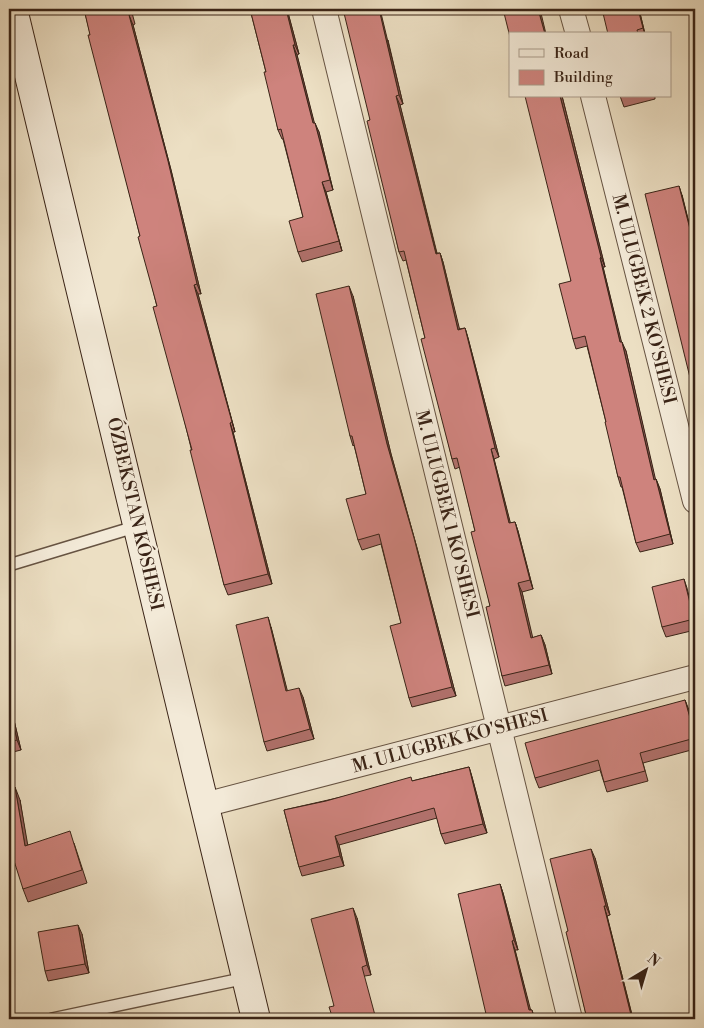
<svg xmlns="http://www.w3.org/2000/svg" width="704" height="1028" font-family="'Libre Bodoni',serif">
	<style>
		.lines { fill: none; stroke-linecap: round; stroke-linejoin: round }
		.lane-casing { stroke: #665342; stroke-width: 14 }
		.street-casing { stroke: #665342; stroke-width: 26 }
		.secondary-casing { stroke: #3a2417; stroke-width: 30 }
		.lane { stroke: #f3ead8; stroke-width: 11 }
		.street { stroke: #f3ead8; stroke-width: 24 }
		.secondary { stroke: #f3ead8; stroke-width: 28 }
		.wall { fill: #b1716c; stroke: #3a2417 }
		.shaded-wall { fill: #905c58; stroke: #3a2417 }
		.building { fill: #ce837d; stroke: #3a2417 }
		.labels { text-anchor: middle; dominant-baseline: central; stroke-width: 5; stroke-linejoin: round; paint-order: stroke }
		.street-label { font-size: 18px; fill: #3a2417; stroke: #f3ead8 }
	</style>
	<rect width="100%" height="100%" fill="#ecdfc3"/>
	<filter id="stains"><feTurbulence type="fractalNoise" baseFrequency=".004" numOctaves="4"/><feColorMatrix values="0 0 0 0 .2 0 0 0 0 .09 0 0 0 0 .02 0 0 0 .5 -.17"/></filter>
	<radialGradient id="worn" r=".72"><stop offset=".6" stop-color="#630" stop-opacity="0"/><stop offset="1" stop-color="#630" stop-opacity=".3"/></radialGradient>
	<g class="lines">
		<g class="lane-casing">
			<g id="lane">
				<polyline points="9,565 138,526"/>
				<polyline points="52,1019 246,978"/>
			</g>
		</g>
		<g class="street-casing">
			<g id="street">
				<polyline points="324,9 570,1019"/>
				<polyline points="571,9 578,34"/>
				<polyline points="593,96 695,501"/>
				<polyline points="204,805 695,677"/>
			</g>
		</g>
		<g class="secondary-casing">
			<polyline id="secondary" points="13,9 256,1019"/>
		</g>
		<use href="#lane" class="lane"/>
		<use href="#street" class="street"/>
		<use href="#secondary" class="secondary"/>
	</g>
	<g class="wall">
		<polygon points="84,9 131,9 135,24 133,25 171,170 201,294 198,294 235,432 233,432 272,584 228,595 224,585 140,236"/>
		<polygon points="250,9 287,9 299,54 297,55 314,123 319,132 333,190 326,192 342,251 302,262 298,252 303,217 283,139 282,139 278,130 266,72"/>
		<polygon points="639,9 645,34 608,34"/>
		<polygon points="388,40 403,104 400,105 437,253 440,253 443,262 459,329 465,328 468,338 499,457 494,459 510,523 515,522 518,531 533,589 522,592 532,638 541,635 545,645 552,674 505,686 502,676 490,606 475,531 460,467 455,469 452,459 425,338 406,260 403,261 399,252 370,120"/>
		<polygon points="562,96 605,267 603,267 621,342 626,351 655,480 656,479 660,489 673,544 640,552 636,543 622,487 621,487 618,477 606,422 587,346 576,349 573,339 571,281"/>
		<polygon points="620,96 655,96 655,99 624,107"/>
		<polygon points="682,195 695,247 695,251 694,251 695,254 695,398"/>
		<polygon points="353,296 391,454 417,548 456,696 412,707 409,698 401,623 381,544 362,550 358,540 366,494 354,445 353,446 350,436"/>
		<polygon points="684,579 687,588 695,621 695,630 666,637 662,627"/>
		<polygon points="271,627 287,691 303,697 314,739 267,751 264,742"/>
		<polygon points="685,700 695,733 695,749 643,763 648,781 607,792 600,770 539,788 535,778"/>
		<polygon points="9,706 13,716 21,750 9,753"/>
		<polygon points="469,767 472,777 487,833 445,844 441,834 437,818 339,845 344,866 302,876 299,867 284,810 412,781"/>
		<polygon points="20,800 27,845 74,843 87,883 28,902 23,889"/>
		<polygon points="595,858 610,915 607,916 633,1019 587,1019 568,931"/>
		<polygon points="500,884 503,893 518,950 515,950 530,1010 532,1010 535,1019 488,1019 486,1014"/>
		<polygon points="357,918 371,975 365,976 334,1006"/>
		<polygon points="82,934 89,973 48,981 45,971"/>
	</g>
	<g class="shaded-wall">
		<polygon points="286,9 287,9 299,54 295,45"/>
		<polygon points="379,9 380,9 403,104 399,95"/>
		<polygon points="538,9 540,9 546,34 545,34"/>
		<polygon points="638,9 639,9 645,34 643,28"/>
		<polygon points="129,15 133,25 171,170 201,294 197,284"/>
		<polygon points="293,45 297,55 317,133 313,123"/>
		<polygon points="396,96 400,105 439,263 436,254"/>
		<polygon points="560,96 562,96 605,267 601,257"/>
		<polygon points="315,123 319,132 333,190 330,180"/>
		<polygon points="322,182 326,192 342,251 339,241"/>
		<polygon points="679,186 682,195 695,248 693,241"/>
		<polygon points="440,253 443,262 462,339 458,330"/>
		<polygon points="600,258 603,267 624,352 620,342"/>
		<polygon points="194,285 198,294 235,432 232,422"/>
		<polygon points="349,286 353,296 391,454 417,548 456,696 452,687 387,444"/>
		<polygon points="465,328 468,338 499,457 495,448"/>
		<polygon points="622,342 626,351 658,490 654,480"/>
		<polygon points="230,423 233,432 272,584 268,574"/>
		<polygon points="491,449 494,459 513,533 509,523"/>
		<polygon points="656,479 660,489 673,544 670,534"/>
		<polygon points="515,522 518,531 533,589 530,580"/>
		<polygon points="518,583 522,592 535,647 531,638"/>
		<polygon points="268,617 271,627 290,701 286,691"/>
		<polygon points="541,635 545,645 552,674 549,665"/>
		<polygon points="299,688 303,697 314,739 310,729"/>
		<polygon points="685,700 689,710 695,733 695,736"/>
		<polygon points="9,706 13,716 21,750 17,740"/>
		<polygon points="469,767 472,777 487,833 483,824"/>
		<polygon points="15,787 20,800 30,858 25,846"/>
		<polygon points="335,836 339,845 344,866 340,856"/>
		<polygon points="591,849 595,858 610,915 606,906"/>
		<polygon points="500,884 503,893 518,950 514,940"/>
		<polygon points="604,906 607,916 633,1019 632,1019"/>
		<polygon points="353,908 357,918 371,975 367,965"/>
		<polygon points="78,925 82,934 89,973 85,964"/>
		<polygon points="512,941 515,950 533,1019 529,1010"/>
	</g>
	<g class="building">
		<polygon points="84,9 130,9 132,14 129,15 168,161 197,284 194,285 232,422 230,423 268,574 224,585 190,450 192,450 153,307 157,306 138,237 140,236 88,35 90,35"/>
		<polygon points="250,9 286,9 295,45 293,45 313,123 315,123 330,180 322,182 339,241 298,252 289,221 303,217 281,129 278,130 264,72 266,72"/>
		<polygon points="343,9 379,9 399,95 396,96 436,254 440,253 458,330 465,328 495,448 491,449 509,523 515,522 530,580 518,583 531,638 541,635 549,665 502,676 486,607 490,606 471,532 475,531 457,458 452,459 421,339 425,338 404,251 399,252 367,121 370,120"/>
		<polygon points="503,9 538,9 545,34 510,34 510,37"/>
		<polygon points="602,9 638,9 643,28 637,30 638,34 608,34"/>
		<polygon points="525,96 560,96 601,257 600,258 620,342 622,342 654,480 656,479 670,534 636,543 620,477 618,477 605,422 606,422 585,336 573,339 559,284 571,281"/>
		<polygon points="679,186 693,241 691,241 695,258 695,398 645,194"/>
		<polygon points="349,286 387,444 414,538 452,687 409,698 390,626 401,623 379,534 358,540 346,499 366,494 352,436 350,436 316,294"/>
		<polygon points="684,579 694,619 662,627 652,587"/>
		<polygon points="268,617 286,691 299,688 310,729 264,742 236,625"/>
		<polygon points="685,700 695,736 695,738 640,753 645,771 604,782 598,760 535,778 525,743"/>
		<polygon points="9,706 17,740 9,742"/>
		<polygon points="469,767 483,824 441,834 434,808 335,836 340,856 299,867 284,810 326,801 411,777 412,781"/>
		<polygon points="15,787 25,846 70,831 82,870 23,889 9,845 9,788"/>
		<polygon points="591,849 606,906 604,906 632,1019 587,1019 566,932 568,931 550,859"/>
		<polygon points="500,884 514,940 512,941 529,1010 532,1010 534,1019 490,1019 488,1014 486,1014 458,894"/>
		<polygon points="353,908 367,965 362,967 376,1019 333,1019 329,1007 334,1006 311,919"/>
		<polygon points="78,925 85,964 45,971 38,932"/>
		<polygon points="152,1014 153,1019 122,1019"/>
	</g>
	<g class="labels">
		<g class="street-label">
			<text transform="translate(644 299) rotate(76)">M. ULUGBEK 2 KO'SHESI</text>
			<text transform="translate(135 514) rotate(77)">ÓZBEKSTAN KÓSHESI</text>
			<text transform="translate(447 514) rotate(76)">M. ULUGBEK 1 KO'SHESI</text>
			<text transform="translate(450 741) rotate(-15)">M. ULUGBEK KO'SHESI</text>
		</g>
	</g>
	<rect width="704" height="1028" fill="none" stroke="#ecdfc3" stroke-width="30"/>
	<rect x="10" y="10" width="684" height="1008" fill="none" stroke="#3a2417" stroke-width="2.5"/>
	<rect x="15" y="15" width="674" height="998" fill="none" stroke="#3a2417"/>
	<rect x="509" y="32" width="162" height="65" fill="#f3ead8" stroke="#a99b8b"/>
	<rect x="519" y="49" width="25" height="8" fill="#f3ead8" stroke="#a99b8b"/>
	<text x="554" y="58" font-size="15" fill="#3a2417">Road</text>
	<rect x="519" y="70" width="25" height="15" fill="#ce837d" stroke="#a99b8b"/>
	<text x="554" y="82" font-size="15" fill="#3a2417">Building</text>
	<g transform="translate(646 970) rotate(38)" stroke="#f3ead8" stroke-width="4" paint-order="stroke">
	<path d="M0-4L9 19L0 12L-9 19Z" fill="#3a2417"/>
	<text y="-8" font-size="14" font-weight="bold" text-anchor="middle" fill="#3a2417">N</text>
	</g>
	<rect width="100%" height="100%" filter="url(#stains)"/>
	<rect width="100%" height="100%" fill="url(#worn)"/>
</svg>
